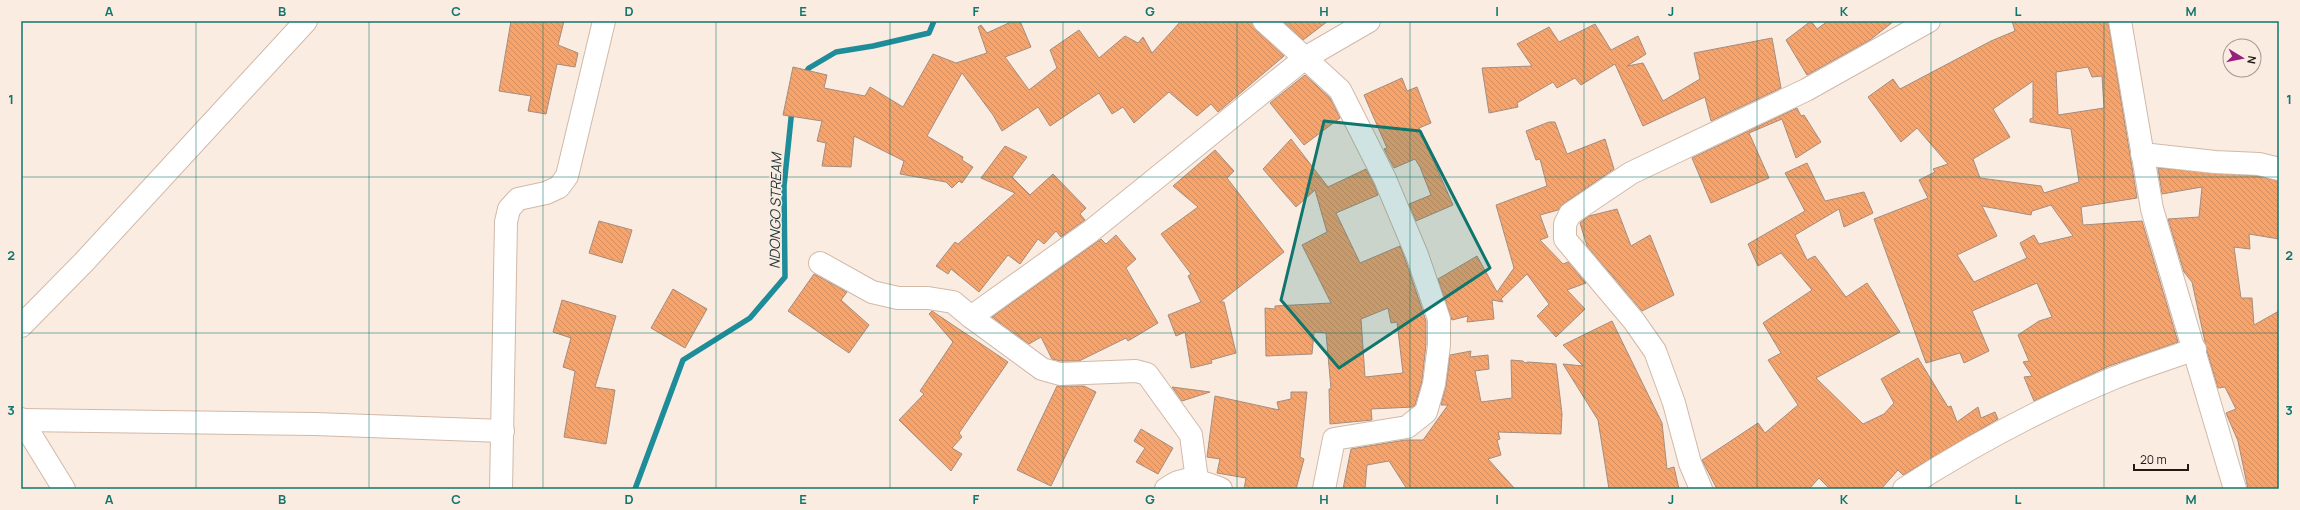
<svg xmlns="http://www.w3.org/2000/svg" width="2300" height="510" font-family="Manrope,sans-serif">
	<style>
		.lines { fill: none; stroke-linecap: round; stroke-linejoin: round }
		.stream { stroke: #1e8c99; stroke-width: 5.5 }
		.building { fill: url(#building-back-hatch); stroke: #a58d7e; fill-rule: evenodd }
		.minor-casing { stroke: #d1b9a8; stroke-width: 24 }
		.minor { stroke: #fff; stroke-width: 22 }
		.marked { fill: #0f766e; fill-opacity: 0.2; stroke: #0f766e; stroke-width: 3; stroke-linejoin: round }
		.grid { fill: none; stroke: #0f766e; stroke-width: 1; stroke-opacity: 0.55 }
		.labels { text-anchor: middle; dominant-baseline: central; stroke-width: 3; stroke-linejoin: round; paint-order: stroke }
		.water-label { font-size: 14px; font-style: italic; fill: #1d3539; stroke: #fbece2 }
		.neatline { fill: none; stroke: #0f766e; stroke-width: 1.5 }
		.grid-label { font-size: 13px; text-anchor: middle; font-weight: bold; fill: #0f766e }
	</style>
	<defs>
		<pattern id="building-back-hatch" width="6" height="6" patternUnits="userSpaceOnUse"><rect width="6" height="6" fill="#f7a36c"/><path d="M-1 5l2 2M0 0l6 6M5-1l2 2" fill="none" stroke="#d38c5d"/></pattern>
	</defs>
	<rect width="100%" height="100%" fill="#fbece2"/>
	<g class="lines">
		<g class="stream">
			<polyline points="803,76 809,68 836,52 873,46 929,33 934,21"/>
			<polyline points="635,489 683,360 750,318 785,277 784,186 792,109"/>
		</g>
	</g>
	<g class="building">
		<polygon points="511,21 564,21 558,45 578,53 575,67 557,64 546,114 528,111 531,96 499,91"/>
		<polygon points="1013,21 1020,21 1031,47 1005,57 1029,90 1057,68 1050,50 1079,30 1099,58 1125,36 1138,43 1143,37 1152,53 1181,21 1252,21 1256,30 1284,56 1218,112 1211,104 1197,116 1169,92 1134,123 1123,107 1112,114 1099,93 1050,126 1038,107 1002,131 993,115 962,73 927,136 963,157 962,160 973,167 962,183 959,181 952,188 946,182 900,174 904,161 854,136 851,167 822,166 826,143 817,141 822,121 783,115 793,67 827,75 824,88 865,96 870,87 903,107 933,54 956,63 987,53 978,27 981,25 987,33"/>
		<polygon points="1283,21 1328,21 1303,40"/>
		<polygon points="1811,21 1817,29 1828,21 1894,21 1870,40 1807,75 1786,40"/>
		<path d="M2012,21H2108L2137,198L2081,207L2083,225L2142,221L2178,342L2109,366L2034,401L2024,377L2032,376L2023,362L2029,361L2018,335L2039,321L2052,317L2037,283L1972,311L1989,351L1964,363L1960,353L1926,363L1874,219L1928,198L1919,180L1935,172L1933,169L1948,164L1917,128L1901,142L1868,97L1893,79L1900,89L1991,41L2015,31ZM2088,67L2092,77L2102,76L2104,108L2058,115L2056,72ZM2033,81V118L2030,119V122L2071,129L2079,182L2044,193L2041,186L1980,178L1973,159L2010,137L1993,109ZM2051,205L2073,236L2039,244L2034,235L2020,243L2027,258L1974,282L1957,255L1997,236L1982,206L2031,215L2032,211Z"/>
		<polygon points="1595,24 1611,50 1638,36 1646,54 1627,66 1643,63 1663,101 1700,79 1694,53 1772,38 1781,88 1711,121 1705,97 1643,126 1615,64 1581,85 1575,78 1557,88 1553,82 1517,103 1518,107 1489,113 1482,68 1532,66 1517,44 1549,27 1559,42"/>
		<polygon points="1305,75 1330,98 1340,118 1304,145 1270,103"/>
		<polygon points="1402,78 1407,91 1417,87 1431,123 1419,128 1453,205 1416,221 1409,204 1431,195 1420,167 1415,159 1394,168 1384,149 1387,148 1364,95"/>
		<polygon points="1797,108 1801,116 1804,115 1821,142 1796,158 1782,119 1749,133 1769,178 1711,203 1692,158"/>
		<polygon points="1549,122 1555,122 1567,154 1605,139 1614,169 1563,204 1558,210 1540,215 1548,237 1540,240 1563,264 1568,262 1586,283 1567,290 1585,309 1556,337 1537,316 1549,304 1527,274 1501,299 1503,302 1492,300 1494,319 1467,322 1468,316 1452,320 1438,279 1477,256 1497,292 1514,268 1496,205 1547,186 1540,159 1536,160 1526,131"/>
		<path d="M1291,139L1328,187L1366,169L1374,184L1378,195L1336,213L1360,263L1400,246L1405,259L1426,321V344L1422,381L1415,405L1413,407L1371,409L1372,420L1330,424L1329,389H1331L1326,333L1314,332L1312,354L1266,356L1265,308L1275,309V306L1331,303L1302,245L1327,232L1315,190L1296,207L1263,169ZM1388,308L1391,323L1397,322L1403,373L1365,377L1361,319Z"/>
		<polygon points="1005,146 1027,157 1012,177 1030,195 1053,174 1086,208 1080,214 1085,220 1061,237 1056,231 1044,244 1038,239 1020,264 1008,255 979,292 951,269 948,274 936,266 955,242 958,244 1015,193 981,178"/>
		<polygon points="1215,150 1234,171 1227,178 1284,252 1220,302 1224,302 1236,353 1211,360 1212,363 1191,368 1185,332 1176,336 1168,315 1201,302 1188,276 1191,274 1161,234 1198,207 1173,186"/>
		<polygon points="1807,163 1825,201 1864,192 1873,213 1844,227 1839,209 1795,235 1807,260 1815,256 1846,297 1867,283 1900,332 1816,378 1863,424 1884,414 1894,403 1881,379 1918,358 1948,407 1951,406 1957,422 1978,407 1981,418 1995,412 1998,419 1903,475 1898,470 1881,489 1830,489 1819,478 1809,489 1717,489 1702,460 1758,423 1765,433 1798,405 1768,360 1781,353 1763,323 1812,290 1781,253 1758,266 1748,244 1805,211 1785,173"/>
		<polygon points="2158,168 2257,176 2279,181 2279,239 2249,234 2250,249 2234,247 2241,298 2252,298 2254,325 2279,311 2279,489 2248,489 2238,441 2226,413 2236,409 2225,387 2218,388 2207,351 2192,282 2184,272 2168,219 2199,217 2202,187 2162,194"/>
		<polygon points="1617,209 1631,246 1650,235 1674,295 1642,311 1587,246 1580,223 1589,216"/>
		<polygon points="599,221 632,230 622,263 589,253"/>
		<polygon points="1116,235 1136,259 1126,268 1158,323 1128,341 1126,338 1079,361 1061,361 1052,359 1041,337 1029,344 992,317 1101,239 1106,244"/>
		<polygon points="814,274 847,292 841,300 869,325 849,353 788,311"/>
		<polygon points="673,289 707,309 685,348 651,328"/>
		<polygon points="562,300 616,316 595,387 615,390 606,444 564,437 575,371 563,367 571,338 553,332"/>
		<polygon points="932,311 1008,362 959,433 962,437 952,448 962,454 951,471 899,420 924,394 920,391 953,342 929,314"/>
		<polygon points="1612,321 1662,423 1667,469 1674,467 1679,489 1609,489 1598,420 1563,364 1583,366 1563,345"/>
		<polygon points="1471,351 1470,357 1488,355 1489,369 1475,371 1481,402 1512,398 1511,360 1523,361 1525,363 1528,362 1556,364 1562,414 1561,434 1498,432 1500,439 1497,440 1501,455 1488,459 1515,489 1407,489 1389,461 1367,465 1365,489 1343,489 1351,449 1405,440 1423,440 1448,405 1441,405 1446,386 1450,355"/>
		<polygon points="1057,386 1084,386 1096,392 1051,486 1017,470"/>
		<polygon points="1172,387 1210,392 1182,401"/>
		<polygon points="1291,392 1307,392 1300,457 1304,459 1296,489 1244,489 1246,478 1217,473 1220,459 1207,457 1215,396 1279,410 1277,402 1291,399"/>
		<polygon points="1141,429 1173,448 1158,474 1136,462 1145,448 1134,441"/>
	</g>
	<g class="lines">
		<g class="minor-casing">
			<g id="minor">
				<polyline points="1264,21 1305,58 1369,21"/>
				<polyline points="2120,21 2152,209 2235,489"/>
				<polyline points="2142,154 2215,162 2259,164 2279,169"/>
				<polyline points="820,263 872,292 898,298 928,298 953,302 971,317 1091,231 1305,58 1340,90 1385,179 1417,255 1439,319 1439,345 1434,384 1426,412 1407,427 1334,439 1324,489"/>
				<polyline points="971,317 1042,369 1060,374 1136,371 1147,374 1191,435 1197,480"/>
				<polyline points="21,326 84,262 306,21"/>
				<polyline points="21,419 64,489"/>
				<polyline points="22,420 315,424 503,431"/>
				<polyline points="501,489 506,222 509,209 518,199 546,193 559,187 567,176 604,21"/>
				<path d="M1166,489C1187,474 1198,480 1221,489"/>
				<polyline points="1701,489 1690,463 1674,403 1655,351 1634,321 1565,239 1565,224 1570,214 1631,173 1806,90 1929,21"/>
				<path d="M1904,489C1968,448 2044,407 2114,378C2141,367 2168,359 2195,349"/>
			</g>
		</g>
		<use href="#minor" class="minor"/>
	</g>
	<path class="marked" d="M1324,121L1420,131L1490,268L1339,368L1281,300Z"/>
	<path class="grid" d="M196,21V489M369,21V489M543,21V489M716,21V489M890,21V489M1063,21V489M1237,21V489M1410,21V489M1584,21V489M1757,21V489M1931,21V489M2104,21V489M21,177H2279M21,333H2279"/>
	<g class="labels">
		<g class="water-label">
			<text transform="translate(775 211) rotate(-89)">NDONGO STREAM</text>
		</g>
	</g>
	<rect width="2300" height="510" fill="none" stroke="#fbece2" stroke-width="44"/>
	<g transform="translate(2242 58) rotate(100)"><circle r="19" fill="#fbece2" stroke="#a4988f"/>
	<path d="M0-3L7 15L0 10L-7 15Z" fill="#96207d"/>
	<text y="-6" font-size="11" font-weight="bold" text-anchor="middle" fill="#221913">N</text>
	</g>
	<path d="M2134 464v6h54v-6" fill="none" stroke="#221913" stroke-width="2"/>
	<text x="2140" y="464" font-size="12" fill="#221913" stroke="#fbece2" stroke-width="3" paint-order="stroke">20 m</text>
	<rect x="22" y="22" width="2256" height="466" class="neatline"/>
	<g class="grid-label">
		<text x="109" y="16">A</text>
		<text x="282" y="16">B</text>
		<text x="456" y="16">C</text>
		<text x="629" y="16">D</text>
		<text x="803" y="16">E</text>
		<text x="976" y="16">F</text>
		<text x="1150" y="16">G</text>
		<text x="1324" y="16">H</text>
		<text x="1497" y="16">I</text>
		<text x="1671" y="16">J</text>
		<text x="1844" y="16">K</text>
		<text x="2018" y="16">L</text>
		<text x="2191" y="16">M</text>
		<text x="11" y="104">1</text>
		<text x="2289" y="104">1</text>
		<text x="11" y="260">2</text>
		<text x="2289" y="260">2</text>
		<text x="11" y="415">3</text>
		<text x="2289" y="415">3</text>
		<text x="109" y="504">A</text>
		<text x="282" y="504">B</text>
		<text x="456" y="504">C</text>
		<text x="629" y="504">D</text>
		<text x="803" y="504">E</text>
		<text x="976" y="504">F</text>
		<text x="1150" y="504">G</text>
		<text x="1324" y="504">H</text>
		<text x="1497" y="504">I</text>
		<text x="1671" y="504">J</text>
		<text x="1844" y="504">K</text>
		<text x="2018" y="504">L</text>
		<text x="2191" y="504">M</text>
	</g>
</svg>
